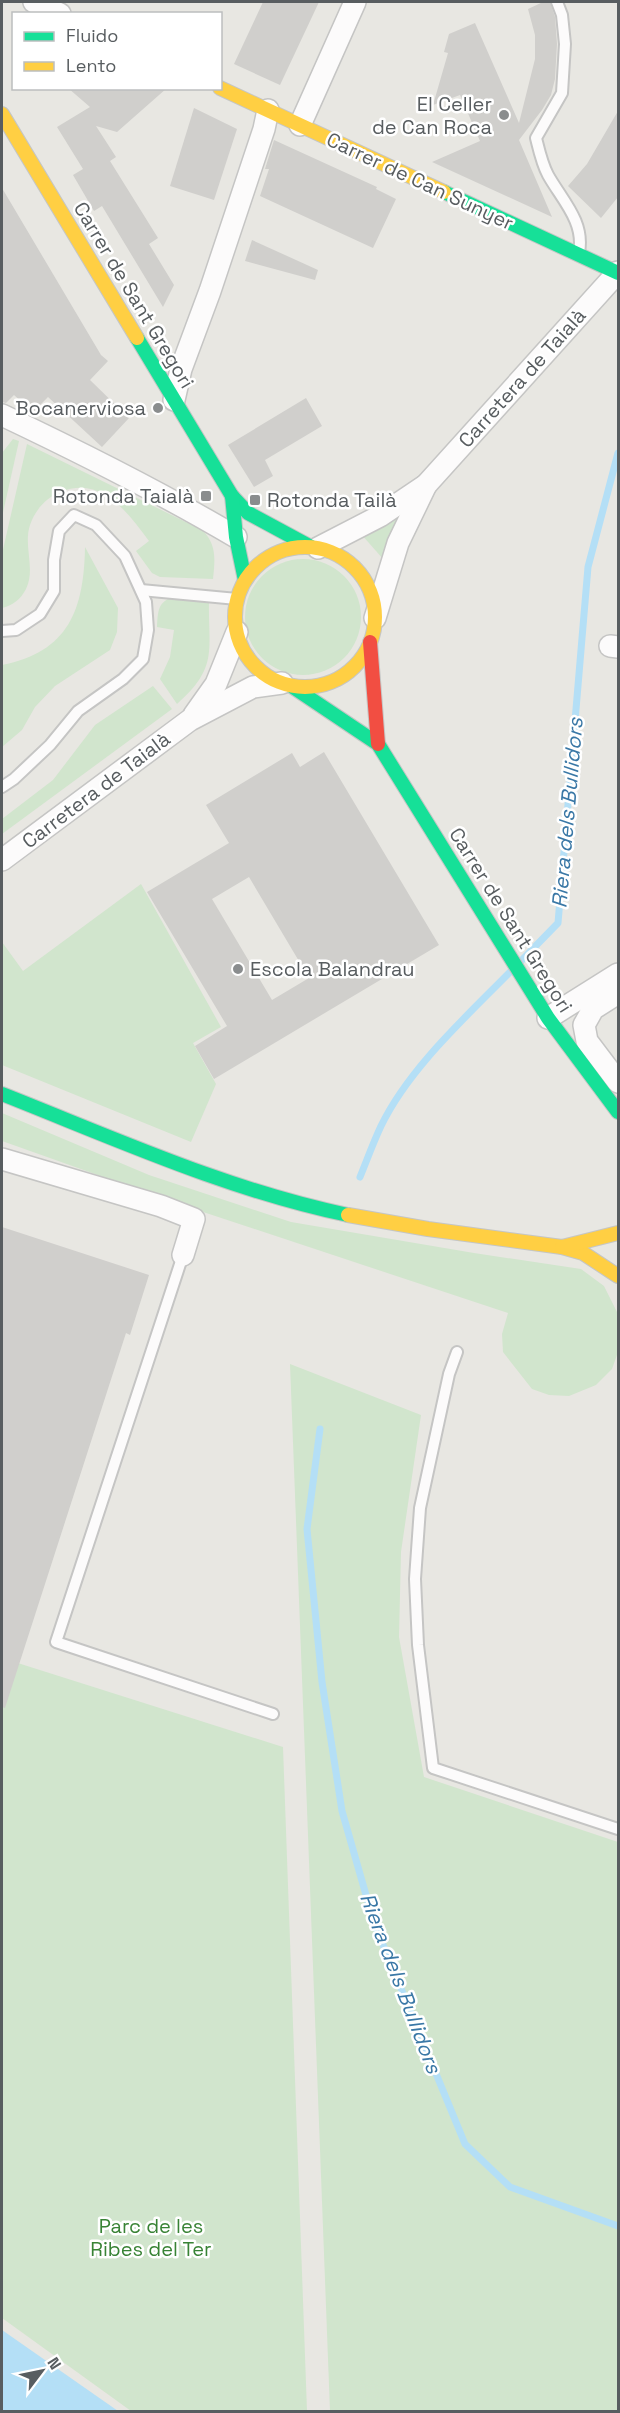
<svg xmlns="http://www.w3.org/2000/svg" width="620" height="2413" font-family="'Space Grotesk',sans-serif">
	<style>
		.green { fill: #d1e5cd }
		.water { fill: #b4dff6 }
		.lines { fill: none; stroke-linecap: round; stroke-linejoin: round }
		.stream { stroke: #b4dff6; stroke-width: 7 }
		.building { fill: #d0cfcc; fill-rule: evenodd }
		.lane-casing { stroke: #c5c5c4; stroke-width: 14 }
		.street-casing { stroke: #c5c5c4; stroke-width: 24 }
		.fast-casing { stroke: #c5c6c5; stroke-width: 16 }
		.slow-casing { stroke: #c5c6c5; stroke-width: 16 }
		.jam-casing { stroke: #c5c6c5; stroke-width: 16 }
		.lane { stroke: #fcfbfb; stroke-width: 10 }
		.street { stroke: #fcfbfb; stroke-width: 21 }
		.fast { stroke: #16e098; stroke-width: 14 }
		.slow { stroke: #ffcf43; stroke-width: 14 }
		.jam { stroke: #f24e42; stroke-width: 14 }
		.poi-dot { fill: #8a8d8e; stroke: #fff; stroke-width: 2 }
		.labels { text-anchor: middle; dominant-baseline: central; stroke-width: 5; stroke-linejoin: round; paint-order: stroke }
		.poi-label { font-size: 20px; fill: #585d60; stroke: #fff; text-anchor: end }
		.street-label { font-size: 20px; fill: #585d60; stroke: #fff }
		.park-label { font-size: 20px; fill: #388335; stroke: #fff }
		.water-label { font-size: 21px; font-style: italic; fill: #3a78a6; stroke: #fff }
	</style>
	<rect width="100%" height="100%" fill="#e8e7e2"/>
	<g class="green">
		<polygon points="13,439 19,441 2,517 2,453"/>
		<path d="M27,444L202,530C217,544 215,560 213,579L160,577L152,573L136,551L149,541C127,512 102,475 60,492C46,498 35,510 30,525C23,546 36,569 26,589C21,599 12,606 2,608V554Z"/>
		<polygon points="411,502 384,560 361,534"/>
		<path d="M85,547L118,608L117,632L110,650L55,686L35,707L22,730L2,747V665C69,652 84,609 85,547Z"/>
		<circle cx="303" cy="617" r="58"/>
		<path d="M174,597L209,600C208,650 219,667 177,704L160,679L170,657L174,630L157,627C158,613 157,601 174,597Z"/>
		<polygon points="153,686 172,709 2,834 2,819 53,780 95,725"/>
		<polygon points="141,884 221,1027 193,1043 216,1084 191,1142 2,1065 2,942 23,971"/>
		<polygon points="2,1113 149,1175 291,1222 474,1253 581,1269 604,1286 618,1314 618,1352 612,1369 596,1385 569,1396 549,1395 532,1389 503,1352 502,1334 508,1313 185,1206 2,1141"/>
		<polygon points="290,1364 421,1415 401,1552 399,1637 424,1777 618,1842 618,2411 330,2411"/>
		<polygon points="2,1658 283,1747 307,2411 131,2411 2,2318"/>
	</g>
	<polygon class="water" points="2,2330 118,2411 2,2411"/>
	<g class="lines">
		<g class="stream">
			<polyline points="521,961 558,923 588,567 618,453"/>
			<path d="M360,1177C367,1160 373,1143 381,1126C409,1068 466,1017 511,971"/>
			<polyline points="320,1429 307,1529 322,1682 342,1811 374,1923 465,2144 510,2187 618,2226"/>
		</g>
	</g>
	<g class="building">
		<polygon points="263,2 319,2 280,85 234,64"/>
		<polygon points="543,2 550,2 555,17 557,44 555,79 551,95 542,110 519,140 552,217 432,162 480,141 460,95 433,105 448,53 444,52 449,34 475,23 519,123 535,59 535,35 528,9"/>
		<polygon points="68,88 167,88 117,132 96,126 116,157 110,161 158,238 149,244 174,285 163,307 102,206 94,211 73,175 83,169 57,127 90,107"/>
		<polygon points="194,108 237,129 214,200 170,186"/>
		<polygon points="618,111 618,197 601,218 568,186 587,164"/>
		<polygon points="274,140 377,187 376,189 396,199 373,248 260,196 269,169 265,169"/>
		<polygon points="2,188 101,355 108,361 90,380 129,418 102,447 48,397 33,412 14,395 6,403 2,402"/>
		<polygon points="252,240 318,270 315,280 245,261"/>
		<polygon points="306,398 322,426 265,460 273,476 254,487 228,445"/>
		<path d="M324,752L439,945L214,1079L195,1046L227,1026L147,892L229,843L206,805L292,753L300,767ZM249,877L309,978L272,1000L212,899Z"/>
		<polygon points="2,1227 149,1275 130,1335 126,1333 5,1708 2,1707"/>
	</g>
	<g class="lines">
		<g class="lane-casing">
			<g id="lane">
				<path d="M557,2L562,15L565,44L562,93L536,138C539,150 542,164 548,175C562,200 585,222 579,252"/>
				<polyline points="141,590 237,599"/>
				<polyline points="2,631 16,630 40,614 54,591 54,560 59,531 74,515 96,525 125,556 146,602 148,630 143,659 123,679 78,711 50,745 14,779 2,787"/>
				<polyline points="183,1255 56,1642 273,1714"/>
				<polyline points="457,1352 449,1374 420,1508 415,1579 418,1645 433,1768 618,1829"/>
			</g>
		</g>
		<g class="street-casing">
			<g id="street">
				<polyline points="34,2 60,14"/>
				<polyline points="300,125 355,2"/>
				<polyline points="174,400 181,369 210,291 264,129 268,110"/>
				<path d="M2,415C82,453 160,492 236,537"/>
				<polyline points="318,548 380,516 426,485 618,272"/>
				<polyline points="375,618 398,543 426,485"/>
				<polyline points="610,646 618,647"/>
				<polyline points="194,715 216,684 237,632"/>
				<polyline points="2,860 190,720 253,687 282,683"/>
				<polyline points="618,993 593,1009 584,1025 587,1041 618,1082"/>
				<polyline points="548,1018 618,974"/>
				<polyline points="2,1159 161,1206 194,1219 183,1255"/>
			</g>
		</g>
		<g class="fast-casing">
			<g id="fast">
				<polyline points="444,192 618,273"/>
				<polyline points="137,338 232,496 248,513 311,547"/>
				<polyline points="232,496 236,537 245,580"/>
				<polyline points="293,687 378,744 548,1018 618,1112"/>
				<path d="M2,1094C116,1139 228,1190 348,1215"/>
			</g>
		</g>
		<g class="slow-casing">
			<g id="slow">
				<polyline points="220,88 444,192"/>
				<polyline points="2,114 137,338"/>
				<circle cx="305" cy="617" r="70"/>
				<polyline points="348,1215 428,1229 562,1247 583,1253 618,1276"/>
				<polyline points="562,1247 618,1233"/>
			</g>
		</g>
		<g class="jam-casing">
			<polyline id="jam" points="370,642 378,744"/>
		</g>
		<use href="#lane" class="lane"/>
		<use href="#street" class="street"/>
		<use href="#fast" class="fast"/>
		<use href="#slow" class="slow"/>
		<use href="#jam" class="jam"/>
	</g>
	<g class="poi-dot">
		<circle cx="504" cy="115" r="6"/>
		<circle cx="158" cy="408" r="6"/>
		<rect x="200" y="490" width="12" height="12" rx="3"/>
		<rect x="249" y="494" width="12" height="12" rx="3"/>
		<circle cx="238" cy="969" r="6"/>
	</g>
	<g class="labels">
		<g class="poi-label">
			<text x="492" y="104">El Celler<tspan x="492" dy="23">de Can Roca</tspan></text>
			<text x="146" y="408">Bocanerviosa</text>
			<text x="194" y="496">Rotonda Taialà</text>
			<text x="267" y="500" text-anchor="start">Rotonda Tailà</text>
			<text x="250" y="969" text-anchor="start">Escola Balandrau</text>
		</g>
		<g class="street-label">
			<text transform="translate(420 181) rotate(25)">Carrer de Can Sunyer</text>
			<text transform="translate(134 295) rotate(59)">Carrer de Sant Gregori</text>
			<text transform="translate(522 378) rotate(-48)">Carretera de Taialà</text>
			<text transform="translate(96 790) rotate(-37)">Carretera de Taialà</text>
			<text transform="translate(511 920) rotate(58)">Carrer de Sant Gregori</text>
		</g>
		<g class="park-label">
			<text x="151" y="2226">Parc de les<tspan x="151" dy="23">Ribes del Ter</tspan></text>
		</g>
		<g class="water-label">
			<text transform="translate(567 813) rotate(-85)">Riera dels Bullidors</text>
			<text transform="translate(401 1983) rotate(69)">Riera dels Bullidors</text>
		</g>
	</g>
	<rect width="620" height="2413" fill="none" stroke="#585d60" stroke-width="6"/>
	<rect x="12" y="12" width="210" height="78" fill="#ffffff" stroke="#bcbebf" stroke-width="1.5"/>
	<rect x="24" y="32" width="30" height="9" fill="#16e098" stroke="#bcbebf" stroke-width="1.5"/>
	<text x="66" y="42" font-size="18" fill="#585d60">Fluido</text>
	<rect x="24" y="62" width="30" height="9" fill="#ffcf43" stroke="#bcbebf" stroke-width="1.5"/>
	<text x="66" y="72" font-size="18" fill="#585d60">Lento</text>
	<g transform="translate(42 2371) rotate(58)" stroke="#ffffff" stroke-width="4.5" paint-order="stroke">
	<path d="M0-4.5L10 22L0 15L-10 22Z" fill="#585d60"/>
	<text y="-9" font-size="16" font-weight="bold" text-anchor="middle" fill="#585d60">N</text>
	</g>
</svg>
